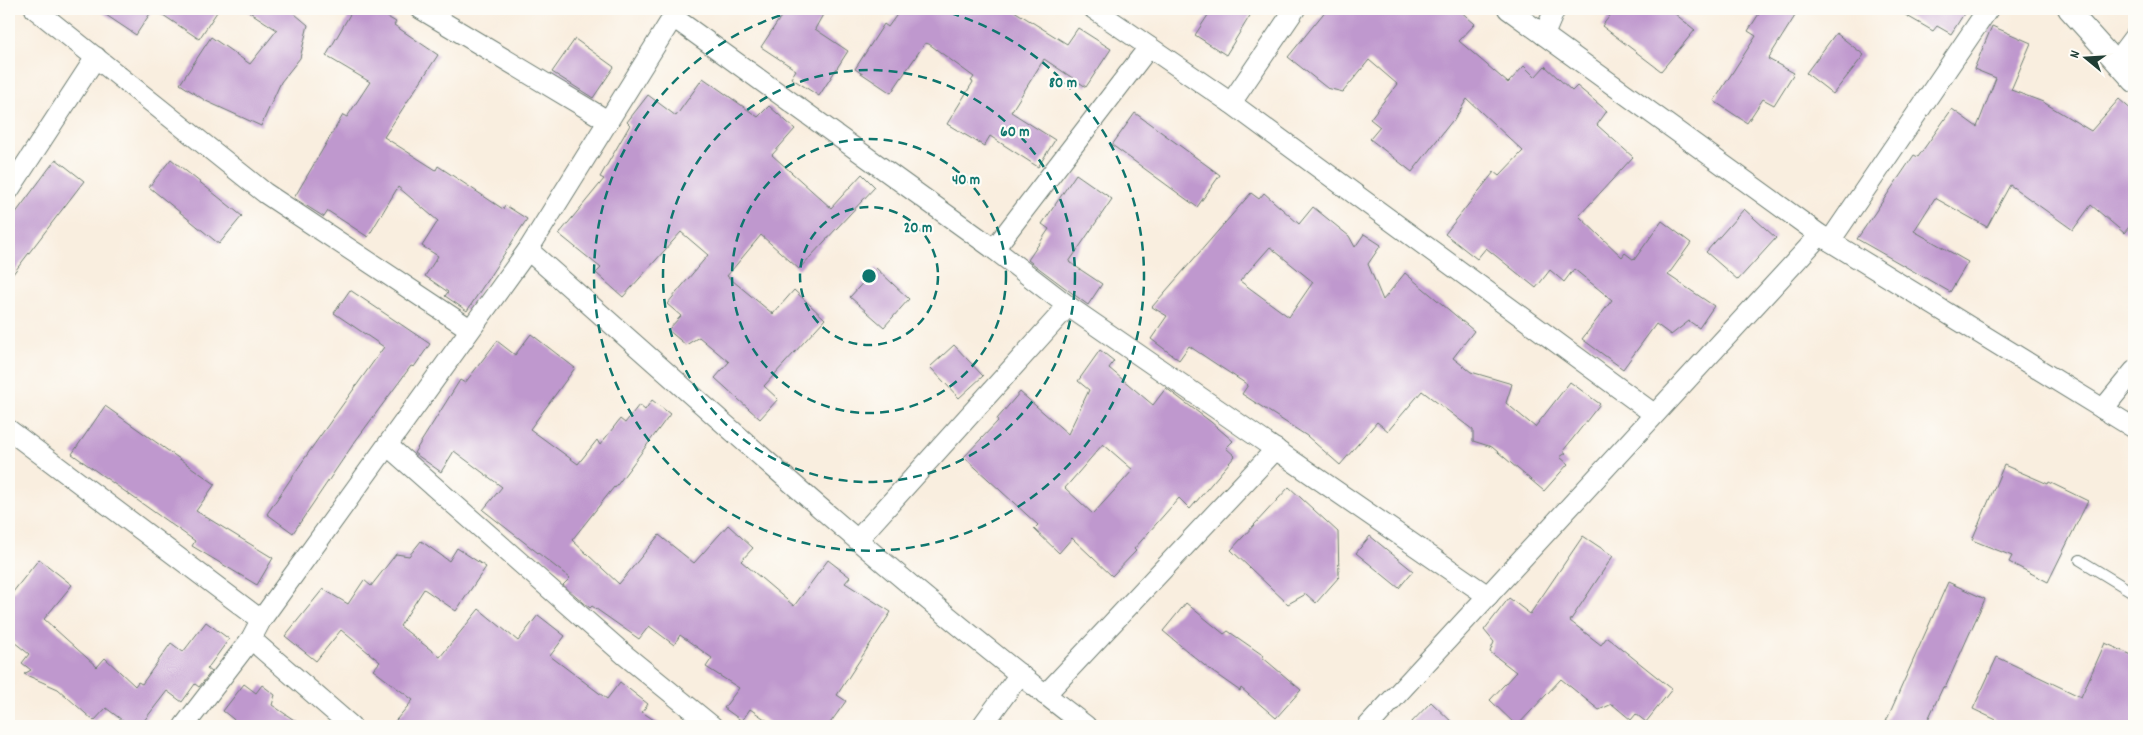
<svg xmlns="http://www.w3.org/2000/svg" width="2143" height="735" font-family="Dekko,sans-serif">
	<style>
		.building { fill: #bf98ce; fill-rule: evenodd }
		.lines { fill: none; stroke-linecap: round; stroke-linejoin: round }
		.lane-casing { stroke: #6b7b70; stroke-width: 12 }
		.street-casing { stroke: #6b7b70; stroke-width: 22 }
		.lane { stroke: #fff; stroke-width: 10 }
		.street { stroke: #fff; stroke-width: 20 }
		.ring { fill: none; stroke: #0f766e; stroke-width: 2.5; stroke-dasharray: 9 6 }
		.centre { fill: #0f766e; stroke: #fdfcf7; stroke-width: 2.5 }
		.ring-label { font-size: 15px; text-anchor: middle; font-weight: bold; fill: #0f766e; stroke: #fdfcf7; stroke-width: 4.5; stroke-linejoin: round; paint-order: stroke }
	</style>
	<rect width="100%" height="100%" fill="#fdfcf7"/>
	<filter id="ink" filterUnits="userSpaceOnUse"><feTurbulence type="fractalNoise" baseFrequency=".02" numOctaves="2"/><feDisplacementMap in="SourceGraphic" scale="10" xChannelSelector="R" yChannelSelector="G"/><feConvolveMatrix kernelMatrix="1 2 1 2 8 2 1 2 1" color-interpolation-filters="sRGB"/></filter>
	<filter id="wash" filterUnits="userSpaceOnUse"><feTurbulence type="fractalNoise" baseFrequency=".0096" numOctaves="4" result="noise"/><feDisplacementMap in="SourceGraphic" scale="20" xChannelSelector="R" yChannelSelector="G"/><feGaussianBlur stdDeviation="1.12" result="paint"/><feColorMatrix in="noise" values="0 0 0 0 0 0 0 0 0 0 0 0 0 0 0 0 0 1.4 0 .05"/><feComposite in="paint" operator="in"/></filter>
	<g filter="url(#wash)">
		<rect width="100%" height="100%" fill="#f9eedf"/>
		<g id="blocks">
			<g class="building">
				<polygon points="97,9 153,9 136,35"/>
				<polygon points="154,9 219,9 199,39"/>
				<polygon points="245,9 289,9 308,25 300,58 281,82 261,126 206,101 180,84 211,37 250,64 277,30"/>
				<polygon points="353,9 374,9 396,22 394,25 438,55 384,137 436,170 438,166 503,209 505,205 527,219 467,311 445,296 448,292 425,276 438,256 422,246 438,221 398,187 368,237 328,211 324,217 294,198 343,115 347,117 370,82 326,56"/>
				<polygon points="786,9 826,9 815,29 848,51 819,96 791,78 796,70 761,47"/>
				<polygon points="901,9 1011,9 1067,44 1078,28 1111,49 1086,87 1044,59 1011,112 1055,140 1038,167 990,136 984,146 947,124 973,82 971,81 974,77 929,44 925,43 891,93 855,69 884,24 888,27"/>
				<polygon points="1212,9 1254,9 1226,55 1195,35"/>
				<polygon points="1327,9 1458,9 1475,24 1459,41 1508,83 1524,66 1535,77 1545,66 1572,91 1577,86 1607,111 1597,125 1633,157 1579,216 1622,257 1625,253 1634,260 1662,221 1691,243 1668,275 1714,306 1699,328 1689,321 1671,335 1656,324 1623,369 1582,339 1612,300 1574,269 1564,282 1550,270 1536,288 1486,248 1477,259 1445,234 1494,172 1499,176 1523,151 1467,99 1453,122 1452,121 1412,172 1370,139 1380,127 1370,119 1397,84 1369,60 1343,92 1327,88 1288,57"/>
				<polygon points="1615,9 1669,9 1695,30 1661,71 1602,26"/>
				<polygon points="1762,9 1785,9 1795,16 1768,59 1794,73 1774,105 1763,99 1747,123 1714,101 1756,36 1748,31"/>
				<polygon points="1895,9 1967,9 1951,34 1937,26 1933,31"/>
				<polygon points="1992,26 2031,43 2011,90 2043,102 2091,131 2119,99 2134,112 2134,221 2124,233 2091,205 2073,230 2010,185 1987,227 1935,198 1914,231 1968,262 1950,292 1857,239 1914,155 1918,157 1952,109 1977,127 1996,78 1974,69"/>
				<polygon points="1836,33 1864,55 1833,94 1806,73"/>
				<polygon points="575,39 614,67 593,98 552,72"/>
				<polygon points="703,78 758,117 769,106 795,129 772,155 831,208 862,174 875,187 799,269 761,235 727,276 773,314 794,290 825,319 764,386 778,399 760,419 715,378 729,362 699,337 686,345 668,330 681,316 667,304 708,255 681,232 623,297 596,273 601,268 559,234 604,179 600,177 630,125 627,122 648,95 676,116"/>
				<polygon points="1135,113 1220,175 1197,207 1112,145"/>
				<polygon points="56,159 84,181 9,279 9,222"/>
				<polygon points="171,159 242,216 219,244 149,187"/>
				<polygon points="1076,174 1112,199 1069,262 1102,284 1088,305 1028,260 1049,229 1042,224"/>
				<path d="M1251,193L1259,199L1264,193L1299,224L1313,207L1349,236L1355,247L1364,234L1381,245L1368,264L1383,300L1405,273L1474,331L1453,358L1471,372L1512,384L1506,403L1535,427L1570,382L1600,404L1563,451L1566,453L1560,457L1568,464L1544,491L1492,447L1473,441V430L1422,391L1388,431L1377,422L1340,465L1307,436L1242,394L1248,385L1222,368L1189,346L1179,360L1151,339L1167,316L1152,307ZM1270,247L1313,282L1289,317L1240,281Z"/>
				<polygon points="1744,209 1776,238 1738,280 1706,252"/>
				<polygon points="876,268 909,299 884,327 850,297"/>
				<polygon points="350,290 430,344 414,367 411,366 354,443 293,533 267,514 313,446 384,347 334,313"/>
				<polygon points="531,334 575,368 530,429 578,464 597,440 600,445 620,419 625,423 639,405 645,410 652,400 670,414 615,488 614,487 572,540 619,584 659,535 694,563 728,525 753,548 741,561 794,606 828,560 850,577 845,583 891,612 837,695 846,701 828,726 775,726 750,709 742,721 724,708 739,688 706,667 712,658 680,635 674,645 649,626 639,639 592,606 590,608 563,585 570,578 483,510 502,487 454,451 441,472 414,453 460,380 465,383 497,341 515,355"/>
				<polygon points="954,345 983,376 959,398 930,367"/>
				<path d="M1100,350L1114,361L1109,368L1153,405L1166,388L1211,422L1233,441L1226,448L1235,456L1190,509L1179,498L1134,549L1136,551L1112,576L1072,538L1059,553L1034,529L1038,525L964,457L998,421L997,419L1020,392L1068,434L1089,390L1078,381ZM1103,444L1133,470L1093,514L1065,488Z"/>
				<polygon points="105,406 215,484 196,511 273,558 257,585 192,546 195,541 72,454"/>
				<polygon points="2004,465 2048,484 2049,482 2088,501 2048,582 2009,562 2012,556 1972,540"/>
				<polygon points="1289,487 1338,532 1339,577 1316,603 1306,594 1288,604 1231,550"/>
				<polygon points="1370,536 1413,571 1399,588 1356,553"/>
				<polygon points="1583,536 1613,556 1570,621 1601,645 1607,637 1672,689 1646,722 1636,714 1631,720 1612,704 1599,710 1561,679 1517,726 1490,700 1516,672 1490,652 1494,642 1484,630 1509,598 1530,614"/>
				<polygon points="421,541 449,561 457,548 486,567 456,611 424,589 400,626 440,657 479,609 518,641 538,615 565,636 550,656 607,699 620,682 648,704 642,712 663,726 391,726 413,700 373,670 380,662 341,630 316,661 285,636 323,589 348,604 364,580 371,586 396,554 409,556"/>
				<polygon points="39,559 72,585 44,619 97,667 105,658 135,686 138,682 142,684 171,643 183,652 206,622 229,639 207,669 211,672 199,687 195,684 182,702 167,691 140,726 130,726 106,708 94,721 58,689 24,674 31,670 22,663 29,654 9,638 9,597"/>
				<polygon points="1948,582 1985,599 1945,688 1943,687 1925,726 1884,726"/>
				<polygon points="1186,603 1224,634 1228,631 1264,656 1262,657 1301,690 1276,718 1241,688 1240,691 1210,670 1163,631"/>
				<polygon points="2105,643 2134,656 2134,726 2009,726 1973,709 1997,657 2081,697"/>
				<polygon points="244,684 256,693 262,685 275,695 272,705 303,726 242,726 223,711"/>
				<polygon points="1431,702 1456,726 1408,726"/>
			</g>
		</g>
	</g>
	<g filter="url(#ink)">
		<use href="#blocks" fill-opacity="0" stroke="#6b7b70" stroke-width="1"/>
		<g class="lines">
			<g class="lane-casing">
				<polyline id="lane" points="2080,560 2134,593"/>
			</g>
			<g class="street-casing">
				<g id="street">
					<polyline points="35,9 265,193 470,329"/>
					<polyline points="421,9 608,121"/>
					<polyline points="1094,9 1231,103 1654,414"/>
					<polyline points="1508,9 1820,235 2134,428"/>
					<polyline points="2068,9 2134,82"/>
					<polyline points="673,17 994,249 1068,306 1488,596"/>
					<polyline points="1544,35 1555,9"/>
					<polyline points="2116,61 2134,37"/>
					<polyline points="1231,103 1295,9"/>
					<polyline points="9,190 96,57"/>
					<polyline points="1830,241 1988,9"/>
					<polyline points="994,249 1149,47"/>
					<path d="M528,250C711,411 892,578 1086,726"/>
					<polyline points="2103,409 2134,371"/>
					<polyline points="9,430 261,620"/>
					<polyline points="388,446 626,656 712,726"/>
					<polyline points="858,539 1068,306"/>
					<polyline points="251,639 351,726"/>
					<polyline points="1045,695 1276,449"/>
					<polyline points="184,726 251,639 261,620 528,250 678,9"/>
					<polyline points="982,726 1020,674"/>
					<polyline points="1368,726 1820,235"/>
				</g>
			</g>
			<use href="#lane" class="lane"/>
			<use href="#street" class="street"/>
		</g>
	</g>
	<g class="ring">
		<circle cx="869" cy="276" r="69"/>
		<circle cx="869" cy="276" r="137"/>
		<circle cx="869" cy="276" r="206"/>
		<path d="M936 9A275 275 0 1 1 802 9"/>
	</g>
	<circle cx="869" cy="276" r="8" class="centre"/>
	<g class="ring-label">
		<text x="1063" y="87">80 m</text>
		<text x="1015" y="136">60 m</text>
		<text x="966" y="184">40 m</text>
		<text x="918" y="232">20 m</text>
	</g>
	<rect width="2143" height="735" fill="none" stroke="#fdfcf7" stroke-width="30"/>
	<g transform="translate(2086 58) rotate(288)" stroke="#fdfcf7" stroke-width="4" paint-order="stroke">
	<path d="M0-4L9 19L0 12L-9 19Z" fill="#1f3d34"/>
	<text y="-8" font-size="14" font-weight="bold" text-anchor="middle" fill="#1f3d34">N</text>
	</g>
</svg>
